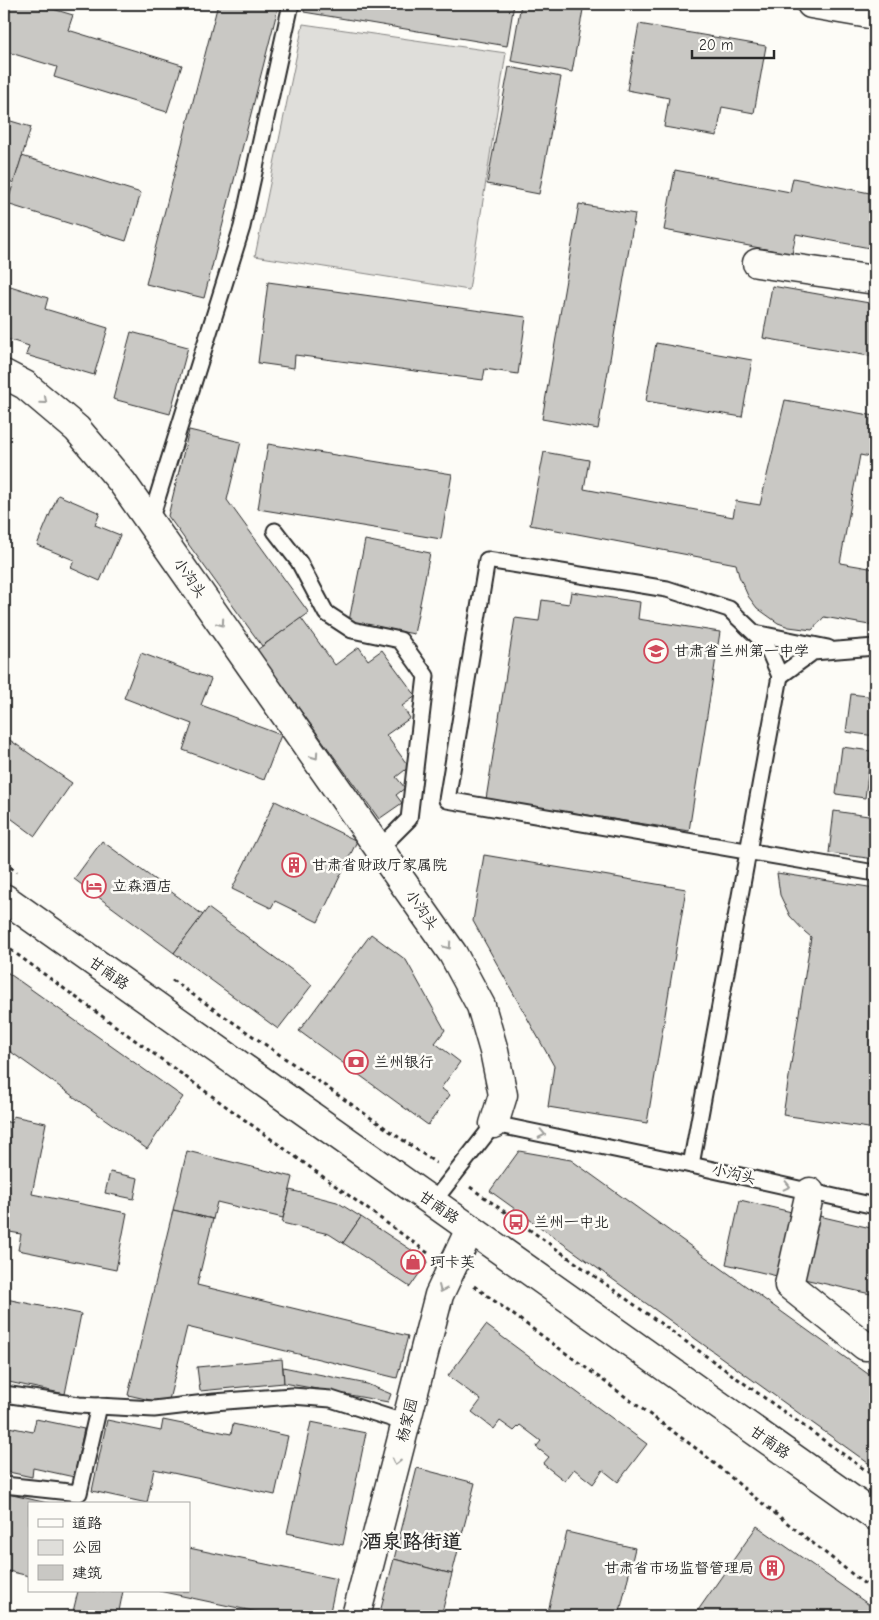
<svg xmlns="http://www.w3.org/2000/svg" width="879" height="1620" font-family="'Comic Neue','LXGW WenKai TC',sans-serif">
	<style>
		.green { fill: #dfdeda; stroke: #858482 }
		.building { fill: #c9c8c4; stroke: #2b2b2b }
		.lines { fill: none; stroke-linecap: round; stroke-linejoin: round }
		.service-casing { stroke: #2b2b2b; stroke-width: 19 }
		.minor-casing { stroke: #2b2b2b; stroke-width: 31 }
		.tertiary-casing { stroke: #2b2b2b; stroke-width: 31 }
		.path { stroke: #2b2b2b; stroke-width: 3; stroke-dasharray: 4 4; stroke-linecap: butt }
		.service { stroke: #fdfcf7; stroke-width: 15 }
		.minor { stroke: #fdfcf7; stroke-width: 28 }
		.tertiary { stroke: #fdfcf7; stroke-width: 28 }
		.oneway { stroke: #9e9e9b }
		.labels { text-anchor: middle; dominant-baseline: central; stroke-width: 5; stroke-linejoin: round; paint-order: stroke }
		.street-label { font-size: 15px; fill: #2b2b2b; stroke: #fdfcf7 }
		.poi-label { font-size: 15px; fill: #2b2b2b; stroke: #fdfcf7; text-anchor: start }
		.district-label { font-size: 20px; font-weight: bold; fill: #2b2b2b; stroke: #fdfcf7 }
	</style>
	<rect width="100%" height="100%" fill="#fdfcf7"/>
	<filter id="ink" filterUnits="userSpaceOnUse"><feTurbulence type="fractalNoise" baseFrequency=".02" numOctaves="2"/><feDisplacementMap in="SourceGraphic" scale="10" xChannelSelector="R" yChannelSelector="G"/><feConvolveMatrix kernelMatrix="1 2 1 2 8 2 1 2 1" color-interpolation-filters="sRGB"/></filter>
	<g filter="url(#ink)">
		<polygon class="green" points="303,24 506,53 469,290 255,256"/>
		<g class="building">
			<polygon points="4,4 36,4 73,15 68,30 182,65 167,112 54,77 57,67 4,51"/>
			<polygon points="218,4 279,4 204,298 146,284"/>
			<polygon points="305,4 514,4 507,46 304,12"/>
			<polygon points="521,4 584,4 572,72 511,61"/>
			<polygon points="639,24 766,46 754,113 722,107 717,136 664,127 669,98 627,90"/>
			<polygon points="509,67 561,77 539,194 487,184"/>
			<polygon points="4,119 31,127 14,183 4,179"/>
			<polygon points="22,156 141,193 126,241 7,204"/>
			<polygon points="675,170 790,192 793,178 875,194 875,249 796,234 792,254 664,230"/>
			<polygon points="579,204 635,214 598,429 542,419"/>
			<polygon points="268,282 526,317 518,374 485,369 483,380 295,355 294,368 258,363"/>
			<polygon points="4,284 48,298 45,309 108,328 94,375 26,355 29,346 4,338"/>
			<polygon points="772,286 875,304 875,357 763,338"/>
			<polygon points="131,332 188,347 170,414 113,399"/>
			<polygon points="656,343 752,360 742,417 646,401"/>
			<polygon points="785,400 875,416 875,458 860,455 840,563 875,569 875,626 824,617 812,630 789,627 778,623 757,608 748,596 739,576 736,564 530,525 544,452 589,460 584,489 733,517 736,501 760,505"/>
			<polygon points="189,430 241,442 227,500 309,613 262,646 168,516"/>
			<polygon points="268,444 452,474 441,539 258,509"/>
			<polygon points="58,495 100,513 95,525 120,535 100,581 71,568 74,560 37,545"/>
			<polygon points="365,540 430,553 414,634 349,621"/>
			<polygon points="571,592 640,602 638,619 720,632 689,831 486,799 515,618 539,621 542,600 569,604"/>
			<polygon points="301,618 335,665 359,647 368,660 382,650 416,696 402,706 410,718 386,735 409,767 396,777 405,788 396,795 402,803 379,819 257,650"/>
			<polygon points="141,653 211,679 201,705 281,735 264,780 183,750 192,724 124,698"/>
			<polygon points="851,694 875,697 875,736 846,732"/>
			<polygon points="4,736 72,783 35,836 4,813"/>
			<polygon points="842,747 871,751 865,798 836,794"/>
			<polygon points="275,801 357,841 318,922 275,901 271,908 232,889"/>
			<polygon points="834,811 875,817 875,859 829,853"/>
			<polygon points="102,841 203,915 174,953 74,879"/>
			<polygon points="484,855 686,889 647,1123 548,1107 554,1066 473,921"/>
			<polygon points="777,873 875,888 875,1129 783,1115 811,937 805,932 790,916 780,895"/>
			<polygon points="208,908 312,985 278,1029 174,953"/>
			<polygon points="371,934 406,960 445,1030 435,1043 460,1062 441,1088 450,1095 428,1125 299,1031"/>
			<polygon points="4,970 183,1097 147,1149 4,1047"/>
			<polygon points="13,1116 46,1123 32,1194 127,1213 116,1270 18,1250 21,1234 4,1231 4,1121 12,1123"/>
			<polygon points="187,1151 293,1177 283,1218 217,1202 213,1219 173,1210"/>
			<polygon points="519,1151 571,1160 875,1379 875,1468 490,1191"/>
			<polygon points="110,1172 138,1178 134,1199 105,1193"/>
			<polygon points="290,1190 337,1202 361,1217 343,1243 329,1234 282,1223"/>
			<polygon points="740,1200 796,1213 781,1277 726,1264"/>
			<polygon points="173,1210 213,1219 197,1285 408,1336 397,1378 187,1327 168,1404 128,1395"/>
			<polygon points="819,1216 875,1229 875,1295 804,1279"/>
			<polygon points="361,1217 428,1261 410,1287 343,1243"/>
			<polygon points="6,1299 81,1314 65,1394 4,1381 4,1312"/>
			<polygon points="486,1325 647,1444 618,1482 603,1470 593,1484 574,1469 565,1481 543,1464 549,1457 536,1447 541,1441 520,1425 514,1431 500,1421 494,1429 472,1412 481,1400 448,1376"/>
			<polygon points="282,1359 284,1383 200,1391 197,1367"/>
			<polygon points="283,1367 367,1384 391,1394 388,1402 284,1383"/>
			<polygon points="36,1419 84,1429 74,1477 33,1468 32,1477 4,1471 4,1426 33,1432"/>
			<polygon points="107,1420 161,1431 163,1420 231,1434 233,1424 288,1436 275,1495 154,1469 147,1503 92,1491"/>
			<polygon points="311,1422 366,1433 343,1545 287,1533"/>
			<polygon points="417,1468 475,1483 452,1574 394,1559"/>
			<polygon points="8,1494 52,1504 29,1504 29,1576 4,1570 4,1516"/>
			<polygon points="757,1526 875,1609 875,1616 694,1616"/>
			<polygon points="567,1532 635,1548 619,1616 547,1616"/>
			<polygon points="189,1548 337,1579 329,1616 276,1616 159,1591 189,1591"/>
			<polygon points="394,1559 452,1574 441,1616 379,1616"/>
			<polygon points="78,1591 123,1591 118,1616 72,1616"/>
			<polygon points="4,1610 31,1616 4,1616"/>
		</g>
		<g class="lines">
			<g class="service-casing">
				<g id="service">
					<polyline points="150,521 242,227 291,4"/>
					<polyline points="275,531 299,562 326,613 352,630 400,640 426,676 409,819 380,848"/>
					<polyline points="755,633 828,648"/>
					<polyline points="780,676 813,652 875,647"/>
					<polyline points="691,1165 780,676 766,644 729,609 667,589 487,560 447,800 875,873"/>
					<polyline points="433,1202 494,1124 691,1165 875,1206"/>
					<polyline points="4,1394 79,1405 154,1409 214,1402 292,1396 331,1399 406,1423"/>
					<polyline points="4,1485 79,1493 99,1406"/>
				</g>
			</g>
			<g class="minor-casing">
				<g id="minor">
					<polyline points="811,4 875,15"/>
					<polyline points="757,263 875,280"/>
					<polyline points="4,374 25,385 77,429 122,482 453,954 481,1006 494,1051 503,1095 494,1124"/>
					<polyline points="810,1192 789,1285 865,1346"/>
					<polyline points="356,1616 439,1295 470,1229"/>
				</g>
			</g>
			<g class="tertiary-casing">
				<polyline id="tertiary" points="4,898 875,1516"/>
			</g>
			<g class="path">
				<polyline points="4,862 17,872"/>
				<polyline points="4,945 428,1253"/>
				<polyline points="172,980 436,1163"/>
				<polyline points="470,1187 875,1477"/>
				<polyline points="474,1286 701,1452 753,1496 875,1592"/>
			</g>
			<use href="#service" class="service"/>
			<use href="#minor" class="minor"/>
			<use href="#tertiary" class="tertiary"/>
		</g>
		<defs><path id="oneway-chevron" d="M-2-3.5L2.5 0L-2 3.5" fill="none" stroke-width="1.6" stroke-linecap="round" stroke-linejoin="round" transform="scale(1.25)"/></defs>
		<g class="oneway">
			<use href="#oneway-chevron" transform="translate(44 401) rotate(40)"/>
			<use href="#oneway-chevron" transform="translate(221 623) rotate(55)"/>
			<use href="#oneway-chevron" transform="translate(315 756) rotate(55)"/>
			<use href="#oneway-chevron" transform="translate(448 946) rotate(55)"/>
			<use href="#oneway-chevron" transform="translate(542 1134) rotate(12)"/>
			<use href="#oneway-chevron" transform="translate(787 1186) rotate(13)"/>
			<use href="#oneway-chevron" transform="translate(442 1289) rotate(114)"/>
			<use href="#oneway-chevron" transform="translate(396 1462) rotate(104)"/>
		</g>
	</g>
	<defs>
		<g id="school-ring" transform="scale(1.25)"><circle r="9.5" fill="#fdfcf7" stroke="#d1495b" stroke-width="1.5"/><path d="M0-5L7-2L0 1L-7-2ZM-4 1L0 2.5L4 1V4Q0 6-4 4Z" fill="#d1495b"/></g>
		<g id="building-ring" transform="scale(1.25)"><circle r="9.5" fill="#fdfcf7" stroke="#d1495b" stroke-width="1.5"/><path d="M-4-6H4V6H1V3H-1V6H-4ZM-2.5-4.3h1.7v1.8h-1.7ZM.8-4.3h1.7v1.8H.8ZM-2.5-1h1.7V.8h-1.7ZM.8-1h1.7V.8H.8Z" fill="#d1495b"/></g>
		<g id="hotel-ring" transform="scale(1.25)"><circle r="9.5" fill="#fdfcf7" stroke="#d1495b" stroke-width="1.5"/><path d="M-6-4.5h1.5V1H6V5H4.5V3h-9V5H-6ZM-4 0a1.8 1.8 0 1 1 3.6 0ZM.5 0V-2.5h3Q6-2.5 6 0Z" fill="#d1495b"/></g>
		<g id="bank-ring" transform="scale(1.25)"><circle r="9.5" fill="#fdfcf7" stroke="#d1495b" stroke-width="1.5"/><path d="M-6-4H6V4H-6ZM0-2.3a2.3 2.3 0 1 0 0 4.6a2.3 2.3 0 1 0 0-4.6Z" fill="#d1495b"/></g>
		<g id="bus-ring" transform="scale(1.25)"><circle r="9.5" fill="#fdfcf7" stroke="#d1495b" stroke-width="1.5"/><path d="M-5-6H5V4H4V6H2V4H-2V6H-4V4H-5ZM-3.5-4V0h7V-4ZM-3.5 1.2v1.5H-2V1.2ZM2 1.2v1.5H3.5V1.2Z" fill="#d1495b"/></g>
		<g id="shop-ring" transform="scale(1.25)"><circle r="9.5" fill="#fdfcf7" stroke="#d1495b" stroke-width="1.5"/><path d="M-5-2.5h2.3a2.7 3.5 0 0 1 5.4 0H5L5.5 6h-11ZM-1.5-2.5h3a1.5 2.3 0 0 0-3 0Z" fill="#d1495b"/></g>
	</defs>
	<g fill-rule="evenodd">
		<use href="#school-ring" x="656" y="651"/>
		<use href="#building-ring" x="294" y="865"/>
		<use href="#hotel-ring" x="94" y="886"/>
		<use href="#bank-ring" x="356" y="1062"/>
		<use href="#bus-ring" x="516" y="1222"/>
		<use href="#shop-ring" x="413" y="1262"/>
		<use href="#building-ring" x="772" y="1568"/>
	</g>
	<g class="labels">
		<g class="street-label">
			<text transform="translate(190 578) rotate(55)">小沟头</text>
			<text transform="translate(422 910) rotate(55)">小沟头</text>
			<text transform="translate(109 973) rotate(35)">甘南路</text>
			<text transform="translate(734 1174) rotate(13)">小沟头</text>
			<text transform="translate(439 1207) rotate(35)">甘南路</text>
			<text transform="translate(407 1420) rotate(-76)">杨家园</text>
			<text transform="translate(770 1442) rotate(35)">甘南路</text>
		</g>
		<g class="poi-label">
			<text x="674" y="651">甘肃省兰州第一中学</text>
			<text x="312" y="865">甘肃省财政厅家属院</text>
			<text x="112" y="886">立森酒店</text>
			<text x="374" y="1062">兰州银行</text>
			<text x="534" y="1222">兰州一中北</text>
			<text x="430" y="1262">珂卡芙</text>
			<text x="754" y="1568" text-anchor="end">甘肃省市场监督管理局</text>
		</g>
		<g class="district-label">
			<text x="412" y="1541">酒泉路街道</text>
		</g>
	</g>
	<rect width="879" height="1620" fill="none" stroke="#fdfcf7" stroke-width="20"/>
	<rect x="10" y="10" width="859" height="1600" fill="none" stroke="#2b2b2b" stroke-width="2" filter="url(#ink)"/>
	<rect x="28" y="1502" width="162" height="90" fill="#fdfcf7" stroke="#a9a8a5"/>
	<rect x="38" y="1519" width="25" height="8" fill="#fdfcf7" stroke="#a9a8a5"/>
	<text x="72" y="1528" font-size="15" fill="#2b2b2b">道路</text>
	<rect x="38" y="1540" width="25" height="15" fill="#dfdeda" stroke="#a9a8a5"/>
	<text x="72" y="1552" font-size="15" fill="#2b2b2b">公园</text>
	<rect x="38" y="1565" width="25" height="15" fill="#c9c8c4" stroke="#a9a8a5"/>
	<text x="72" y="1578" font-size="15" fill="#2b2b2b">建筑</text>
	<path d="M692 50v8h82v-8" fill="none" stroke="#2b2b2b" stroke-width="2.5"/>
	<text x="699" y="50" font-size="15" fill="#2b2b2b" stroke="#fdfcf7" stroke-width="4" paint-order="stroke">20 m</text>
</svg>
